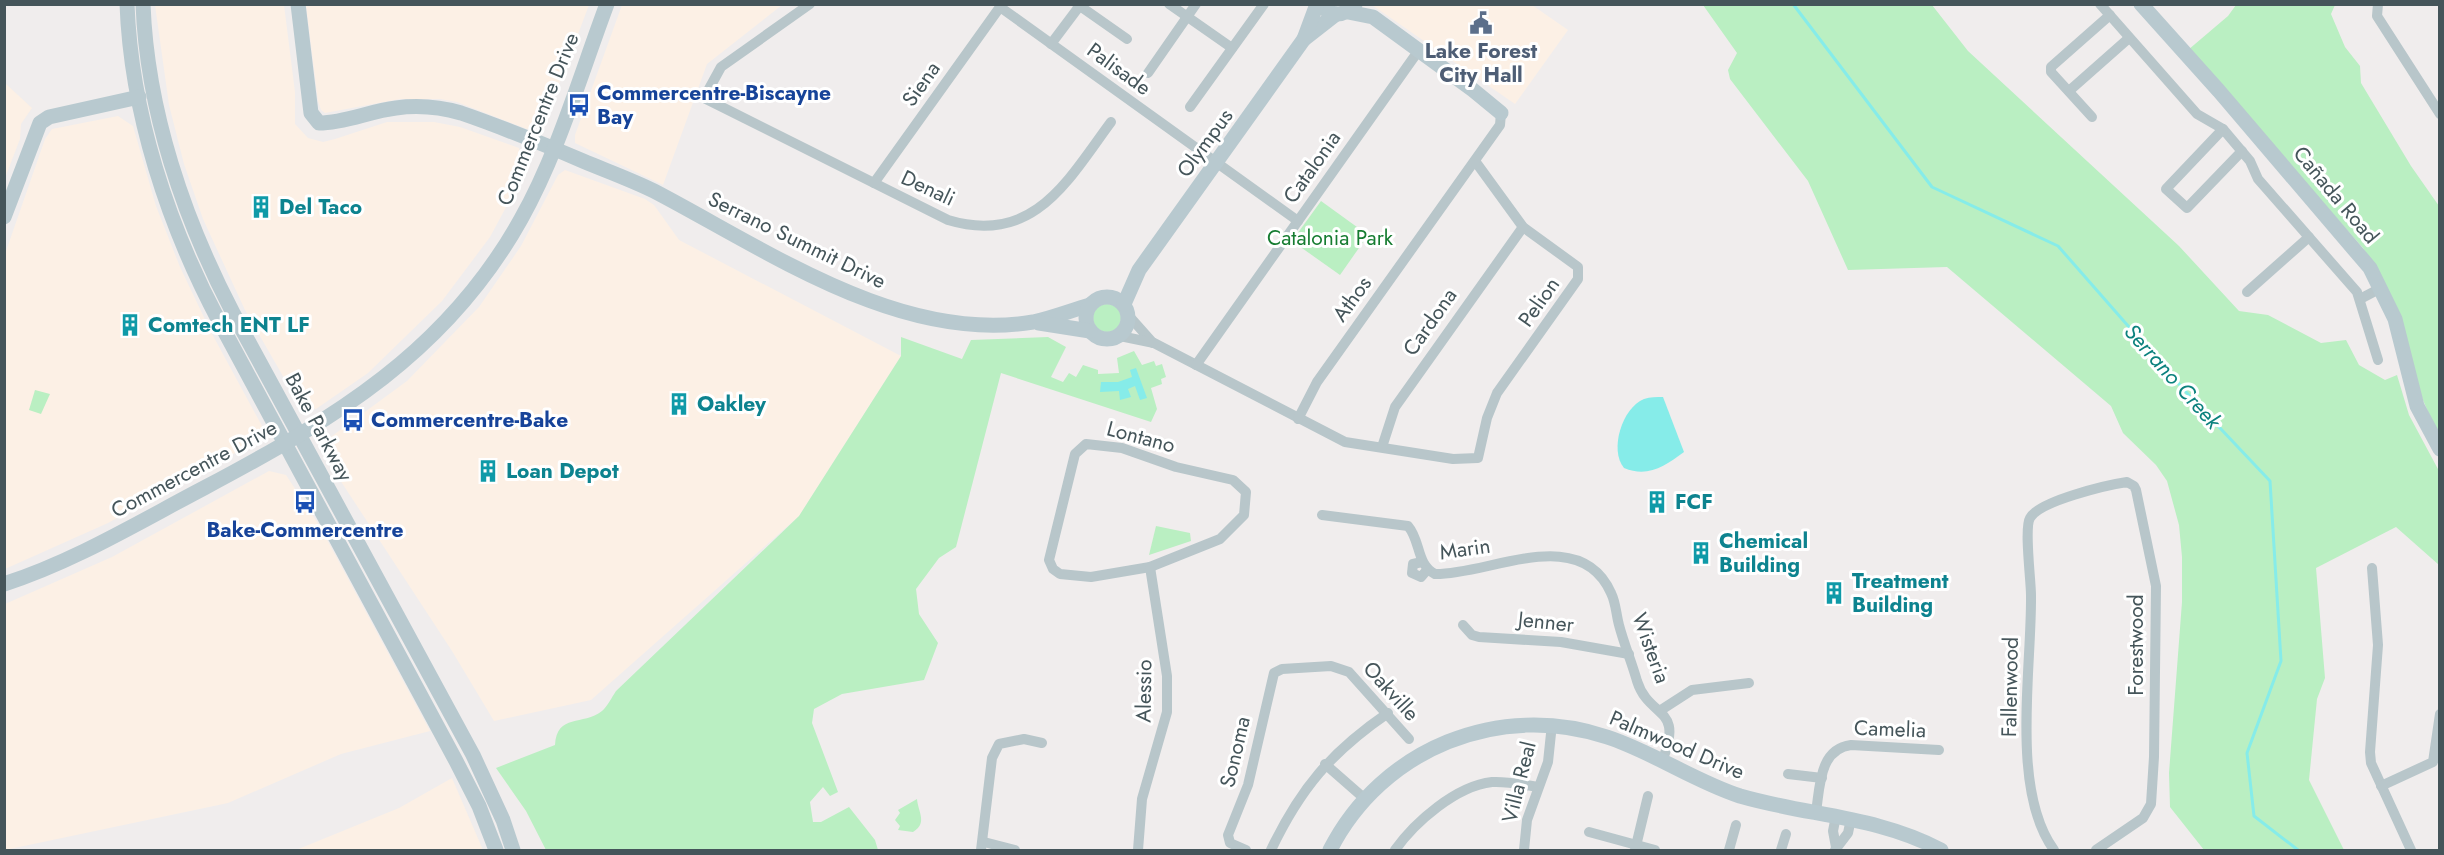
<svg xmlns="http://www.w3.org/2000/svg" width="2444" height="855" font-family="Jost,sans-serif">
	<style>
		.commercial { fill: #fcf0e5 }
		.green { fill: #baefc2 }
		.water { fill: #86ece9 }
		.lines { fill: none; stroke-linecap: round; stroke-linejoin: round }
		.stream { stroke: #86ece9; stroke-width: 3 }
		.street { stroke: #b8c6ca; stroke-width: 10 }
		.secondary { stroke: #b8c9cf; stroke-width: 15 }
		.labels { text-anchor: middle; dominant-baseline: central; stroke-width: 6; stroke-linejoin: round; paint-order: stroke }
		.service-label { font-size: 21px; font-weight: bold; fill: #4e5e75; stroke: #fff }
		.street-label { font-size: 21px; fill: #45555a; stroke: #fff }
		.transit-label { font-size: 21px; font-weight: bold; fill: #164399; stroke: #fff; text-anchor: start }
		.culture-label { font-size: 21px; font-weight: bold; fill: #0d838f; stroke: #fff; text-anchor: start }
		.park-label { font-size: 21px; fill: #167c31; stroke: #fff }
		.water-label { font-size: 22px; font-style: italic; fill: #0c827e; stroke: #fff }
	</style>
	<rect width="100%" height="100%" fill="#f0eded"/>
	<g class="commercial">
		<polygon points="155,5 284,5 295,92 295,124 308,138 323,142 335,139 387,122 434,122 460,127 519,148 522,163 527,168 490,237 442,301 368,373 316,409 299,404 245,310 203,219 184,164 169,105"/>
		<polygon points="306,5 306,4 589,5 544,124 527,129 457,102 440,99 400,99 325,113 321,110 318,101"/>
		<polygon points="622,5 782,5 707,64 663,185 575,143 575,135"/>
		<polygon points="1372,5 1532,5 1568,30 1515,104"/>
		<polygon points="5,83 32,108 21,124 20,139 5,178"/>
		<polygon points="118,116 133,126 156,206 180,267 211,332 262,426 257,441 108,523 5,569 5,254 45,139 52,129"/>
		<polygon points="565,170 645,199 654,205 679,240 901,356 799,516 591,700 494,721 452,651 323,454 328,439 407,381 479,307 521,246 558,175"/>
		<polygon points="269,471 286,475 319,525 430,731 341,754 228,803 5,850 5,604 112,557"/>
		<polygon points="452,778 483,850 296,850 399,808"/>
	</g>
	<g class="green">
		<polygon points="1703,5 1932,5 1968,51 2179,246 2239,311 2268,315 2321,343 2346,340 2359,365 2385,380 2397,375 2409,415 2439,471 2439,565 2396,527 2316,568 2325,678 2317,699 2309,780 2344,850 2204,850 2170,807 2169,773 2182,602 2182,557 2179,525 2167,481 2156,465 2123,433 2111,406 1947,267 1848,270 1808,181 1730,79 1728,70 1737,53"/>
		<polygon points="2236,5 2335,5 2331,14 2345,47 2360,66 2361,83 2411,166 2439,206 2439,437 2416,384 2384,281 2363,248 2188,50 2228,16"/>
		<polygon points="1321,201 1368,235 1340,275 1292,241"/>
		<circle cx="1107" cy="318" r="14"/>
		<path d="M901,337L962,359L971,340L1048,337L1066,347L1051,377L1063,382L1069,373L1076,377L1083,365L1098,370V374L1119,373L1117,358L1134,351L1142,365L1154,361L1156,366L1162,364L1166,377L1161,379L1162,384L1151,388L1157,409L1151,422L1001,373L956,547L939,558L916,589L919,614L938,643L924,680L842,694L814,709L812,723L838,792L830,796L823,787L810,802L813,822H821L849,807L875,840L878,850H546L526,811L496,768L555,745C557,713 583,726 602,711C607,707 612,697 616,691L799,516L901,356Z"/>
		<polygon points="35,390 50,394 41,414 29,410"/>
		<polygon points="1156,526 1190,533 1191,541 1149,555"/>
		<path d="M917,799C918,812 928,823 913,832L898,830L900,826L895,820L900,813L898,810Z"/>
	</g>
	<g class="water">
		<polygon points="1136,368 1147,398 1140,400 1135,386 1128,389 1131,397 1120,400 1119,391 1100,392 1101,382 1118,382 1132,377 1130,370"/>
		<path d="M1663,397L1684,452C1665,466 1648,478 1624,468C1609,450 1622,408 1644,399C1650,397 1657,397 1663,397Z"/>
	</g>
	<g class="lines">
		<polyline class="stream" points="1793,4 1932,187 2058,246 2186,392 2270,481 2281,661 2247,753 2254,816 2298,850"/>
		<g class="street">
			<path d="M810,4L721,67L704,98L948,220C1034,246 1068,180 1111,122"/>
			<polyline points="1077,4 1127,39"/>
			<polyline points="1169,4 1232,48"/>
			<polyline points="2100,4 2197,114 2223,129 2250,161 2258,179 2357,292 2378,360"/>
			<polyline points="2378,4 2377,16 2440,114"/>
			<polyline points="1000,7 1298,221"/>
			<polyline points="1051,44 1081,4"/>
			<polyline points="1148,73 1196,4"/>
			<polyline points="2069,91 2129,38"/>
			<polyline points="1190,107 1264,4"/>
			<polyline points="2092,117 2051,72 2051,67 2110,15"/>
			<polyline points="2223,129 2166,189 2187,208 2242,151"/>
			<polyline points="874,183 1000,7"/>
			<polyline points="2247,292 2309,237"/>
			<polyline points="2360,299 2381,288"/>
			<polyline points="1129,316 1153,343"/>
			<polyline points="1120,336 1154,343 1345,442 1453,459 1478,458 1487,418 1497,393 1578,279 1578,267 1523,227 1475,161"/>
			<polyline points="1196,365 1419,50"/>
			<polyline points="1298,419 1317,382 1500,125 1501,113"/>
			<polygon points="1086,444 1122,448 1176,467 1233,480 1246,492 1244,515 1220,539 1150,567 1091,577 1060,574 1053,569 1049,560 1075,454"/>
			<polyline points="1382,447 1395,407 1523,227"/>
			<path d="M1322,515L1408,526C1421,541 1416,564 1435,574C1488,575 1580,523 1611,593C1616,603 1616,614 1619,625C1624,644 1632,663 1637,681C1649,719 1685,706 1662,761"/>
			<polyline points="1422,562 1413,564 1412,573 1421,577 1427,570"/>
			<polyline points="2372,568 2378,645 2370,752 2371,763 2411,850"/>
			<polyline points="1463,625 1472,635 1479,637 1561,642 1629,654"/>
			<polyline points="1661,710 1692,690 1749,683"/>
			<polyline points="1325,764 1365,799"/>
			<polyline points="1788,774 1822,778"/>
			<polyline points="2381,786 2433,762 2440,714"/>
			<path d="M1816,812C1820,787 1819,749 1851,745L1939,750"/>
			<polyline points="1589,832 1655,850"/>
			<polyline points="984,842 1015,850"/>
			<polyline points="1836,847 1833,831 1836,816"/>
			<polyline points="981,850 992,758 999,744 1024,739 1042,743"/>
			<polyline points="1138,850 1142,799 1167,712 1167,676 1150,567"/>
			<polyline points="1246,850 1230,843 1228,835 1248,785 1274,673 1282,669 1331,666 1349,672 1409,739"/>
			<path d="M1271,850C1300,789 1331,752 1388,713"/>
			<path d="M1395,850C1415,822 1456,786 1492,782C1507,781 1524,785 1538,787"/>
			<polyline points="1524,850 1527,820 1548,762 1552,724"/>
			<polyline points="1635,850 1648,796"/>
			<polyline points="1729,850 1736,825"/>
			<polyline points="1781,850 1786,834"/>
			<polyline points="1835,850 1848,833 1851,819"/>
			<path d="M2054,850C2010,790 2032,668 2031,595C2031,580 2024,528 2030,518C2039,501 2107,485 2127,482L2134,486L2136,490L2156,586L2154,757L2151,804L2143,818L2096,850"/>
		</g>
		<g class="secondary">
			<path d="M127,4C131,113 168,225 219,321L456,761L479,806L496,850"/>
			<path d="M143,4C147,111 184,219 233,313L473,755L503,820L513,850"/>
			<path d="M298,4L311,113L319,123C345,123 370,111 396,108C418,105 440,107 461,113C502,127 543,144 583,161C607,171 632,180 654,191C767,250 900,344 1033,322C1052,318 1072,310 1090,305"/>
			<path d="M1320,4C1330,17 1344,17 1355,5"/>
			<polyline points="2141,4 2219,91 2370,268 2395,319 2417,406 2440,449"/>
			<polyline points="1348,12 1373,17 1473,90 1501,113"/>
			<polyline points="1304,39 1336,14"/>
			<polyline points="4,217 40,123 49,117 139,97"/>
			<circle cx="1107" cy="318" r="21"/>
			<polyline points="1124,304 1139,270 1304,39 1317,4"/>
			<polyline points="1039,323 1090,331"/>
			<path d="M4,584C75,561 139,522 204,488C334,419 447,352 521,219C558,153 580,76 607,4"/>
			<path d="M1330,850C1382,748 1500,701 1607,737C1653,752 1694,781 1740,796C1809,816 1877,816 1941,850"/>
		</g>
	</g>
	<defs>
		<g id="civic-bare" transform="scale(1.8)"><path d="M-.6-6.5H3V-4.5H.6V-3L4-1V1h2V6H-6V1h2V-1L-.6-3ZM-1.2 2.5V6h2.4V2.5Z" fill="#5c6f8a" stroke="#fff" stroke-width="2.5" paint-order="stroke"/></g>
		<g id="bus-bare" transform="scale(1.8)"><path d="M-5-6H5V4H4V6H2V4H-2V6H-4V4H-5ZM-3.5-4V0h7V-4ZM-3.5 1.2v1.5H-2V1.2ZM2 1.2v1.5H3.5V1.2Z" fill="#1a4fb4" stroke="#fff" stroke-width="2.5" paint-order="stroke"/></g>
		<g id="building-bare" transform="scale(1.8)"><path d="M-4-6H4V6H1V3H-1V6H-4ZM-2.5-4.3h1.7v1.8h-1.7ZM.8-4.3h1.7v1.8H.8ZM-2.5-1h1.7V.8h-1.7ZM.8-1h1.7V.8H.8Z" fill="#0f9aa8" stroke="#fff" stroke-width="2.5" paint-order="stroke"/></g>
	</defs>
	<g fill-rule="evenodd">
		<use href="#civic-bare" x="1481" y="23"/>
		<use href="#bus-bare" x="579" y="105"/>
		<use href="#building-bare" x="261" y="207"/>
		<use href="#building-bare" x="130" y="325"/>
		<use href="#building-bare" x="679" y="404"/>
		<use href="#bus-bare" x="353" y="420"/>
		<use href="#building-bare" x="488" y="471"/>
		<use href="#bus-bare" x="305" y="502"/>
		<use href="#building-bare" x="1657" y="502"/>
		<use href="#building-bare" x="1701" y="553"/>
		<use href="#building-bare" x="1834" y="593"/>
	</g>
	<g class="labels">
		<g class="service-label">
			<text x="1481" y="51">Lake Forest<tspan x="1481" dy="24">City Hall</tspan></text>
		</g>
		<g class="street-label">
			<text transform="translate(1119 69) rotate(36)">Palisade</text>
			<text transform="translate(921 84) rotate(-55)">Siena</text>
			<text transform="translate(538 119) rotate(-68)">Commercentre Drive</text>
			<text transform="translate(1205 143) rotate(-54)">Olympus</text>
			<text transform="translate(1312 167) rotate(-55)">Catalonia</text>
			<text transform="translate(928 188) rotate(25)">Denali</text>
			<text transform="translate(2336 195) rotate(50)">Cañada Road</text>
			<text transform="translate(797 240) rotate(26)">Serrano Summit Drive</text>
			<text transform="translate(1352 299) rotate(-54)">Athos</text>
			<text transform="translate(1539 302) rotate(-55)">Pelion</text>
			<text transform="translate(1430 322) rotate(-55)">Cardona</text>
			<text transform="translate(319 427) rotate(62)">Bake Parkway</text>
			<text transform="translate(1141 437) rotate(15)">Lontano</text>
			<text transform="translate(194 469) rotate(-28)">Commercentre Drive</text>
			<text transform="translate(1465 549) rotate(-8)">Marin</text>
			<text transform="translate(1546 622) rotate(6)">Jenner</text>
			<text transform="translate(2136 645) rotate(-90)">Forestwood</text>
			<text transform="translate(1651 648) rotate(70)">Wisteria</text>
			<text transform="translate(2010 687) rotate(-89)">Fallenwood</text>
			<text transform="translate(1144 691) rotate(-89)">Alessio</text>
			<text transform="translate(1391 691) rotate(48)">Oakville</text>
			<text transform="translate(1890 729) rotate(2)">Camelia</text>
			<text transform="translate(1677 745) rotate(23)">Palmwood Drive</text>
			<text transform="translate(1235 752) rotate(-77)">Sonoma</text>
			<text transform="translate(1519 782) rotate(-76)">Villa Real</text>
		</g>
		<g class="transit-label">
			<text x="597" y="93">Commercentre-Biscayne<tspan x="597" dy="24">Bay</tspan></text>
			<text x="371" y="420">Commercentre-Bake</text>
			<text x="305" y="530" text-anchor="middle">Bake-Commercentre</text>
		</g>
		<g class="culture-label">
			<text x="279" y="207">Del Taco</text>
			<text x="148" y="325">Comtech ENT LF</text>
			<text x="697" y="404">Oakley</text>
			<text x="506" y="471">Loan Depot</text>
			<text x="1675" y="502">FCF</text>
			<text x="1719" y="541">Chemical<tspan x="1719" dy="24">Building</tspan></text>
			<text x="1852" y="581">Treatment<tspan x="1852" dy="24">Building</tspan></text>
		</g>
		<g class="park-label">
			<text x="1330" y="238">Catalonia Park</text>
		</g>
		<g class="water-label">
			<text transform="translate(2173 376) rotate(48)">Serrano Creek</text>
		</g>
	</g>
	<rect width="2444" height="855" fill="none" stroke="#45555a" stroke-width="12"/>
</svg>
